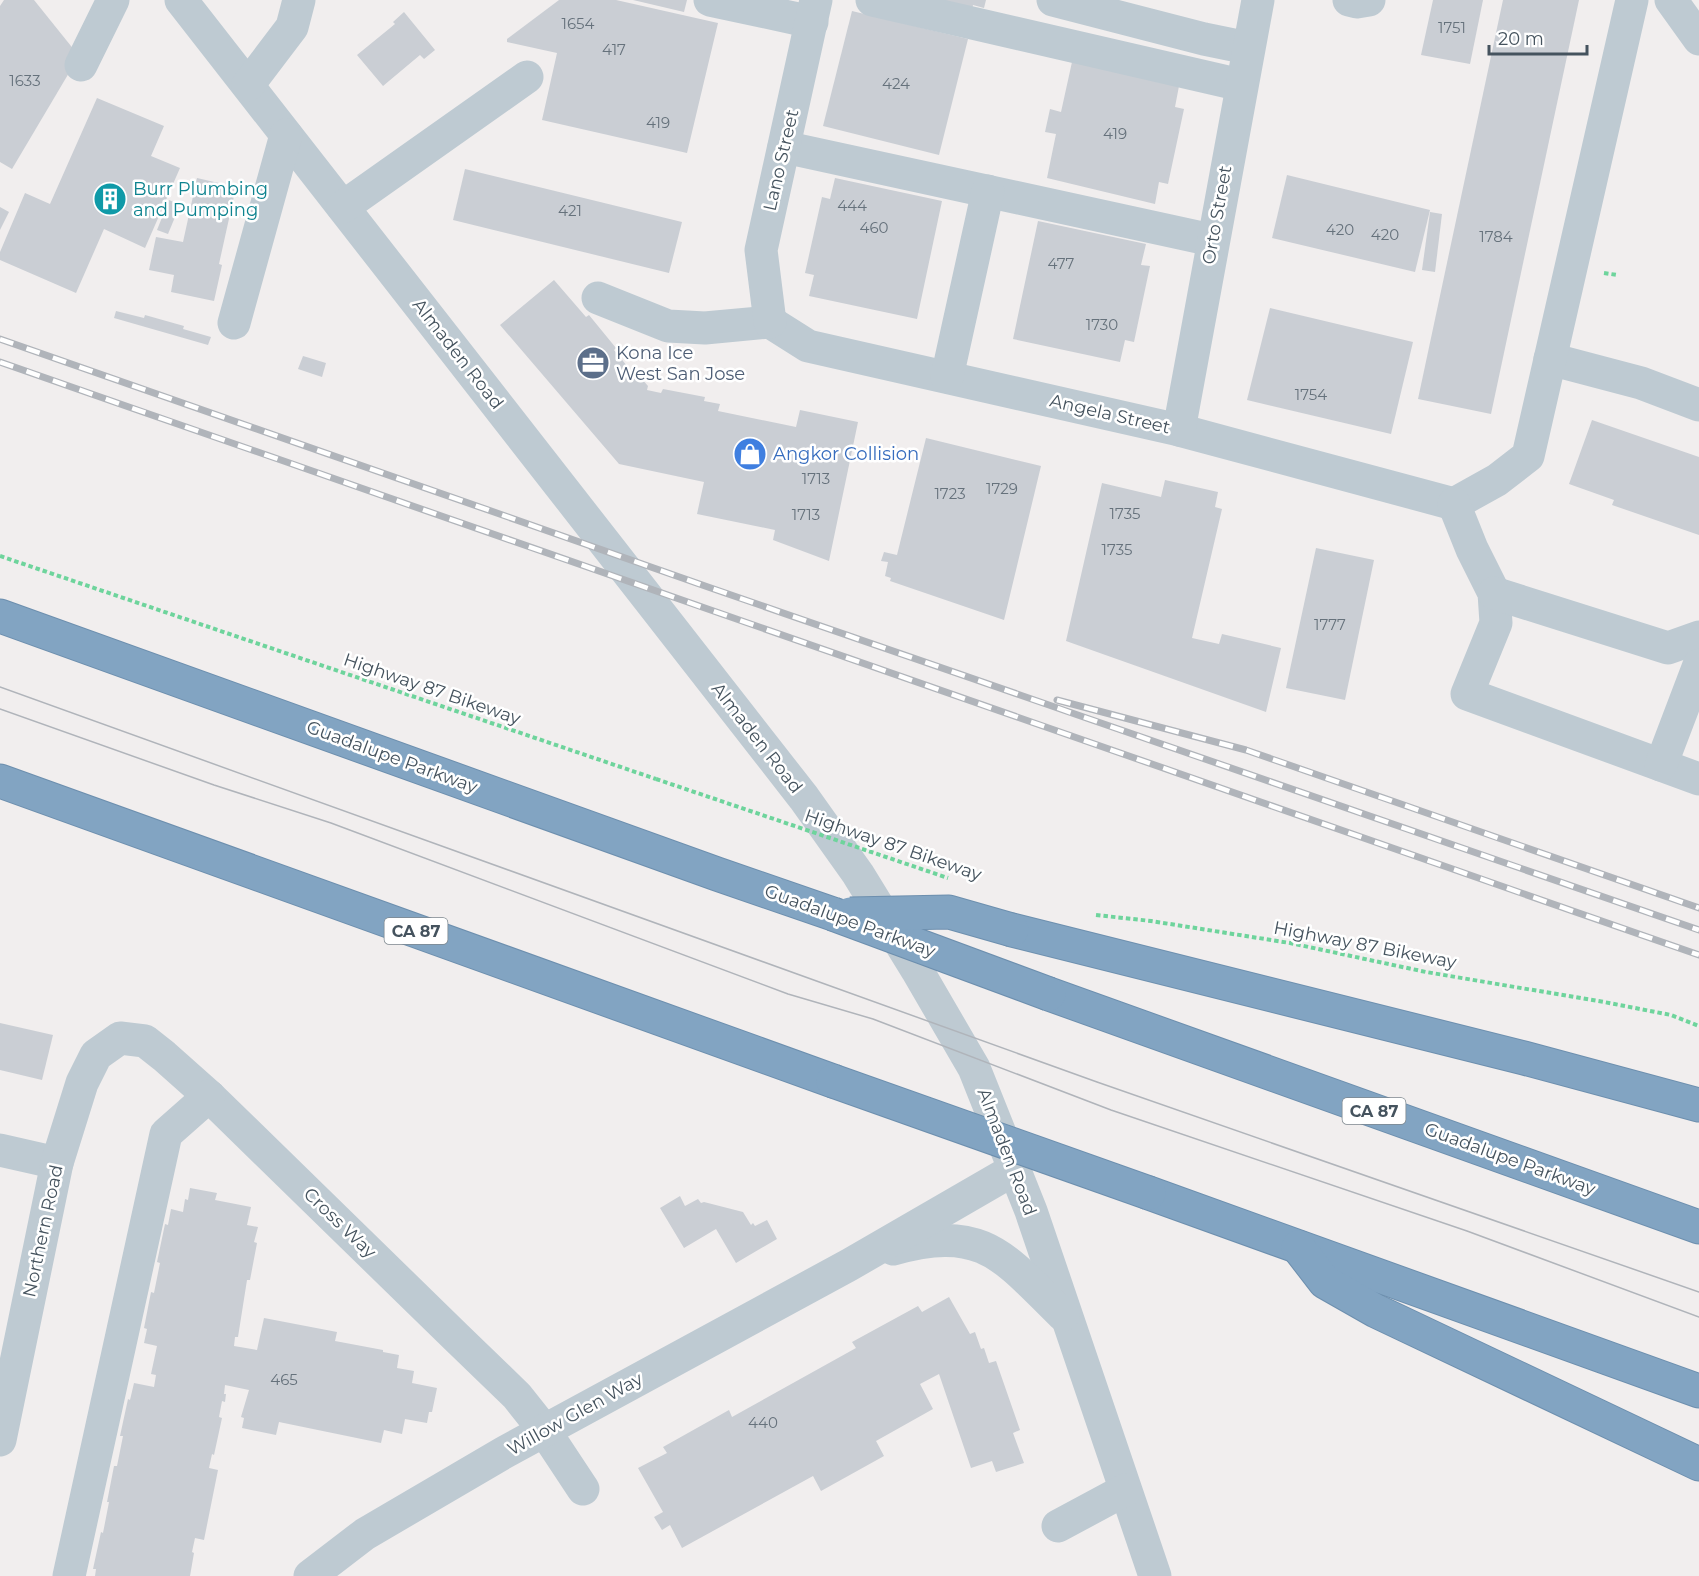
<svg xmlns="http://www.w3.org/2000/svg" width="1699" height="1576" font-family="Montserrat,sans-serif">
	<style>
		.building { fill: #caced4 }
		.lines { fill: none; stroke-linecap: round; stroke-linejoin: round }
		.highway-casing { stroke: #6d8fae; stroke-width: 35 }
		.path { stroke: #6ed49c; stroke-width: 4; stroke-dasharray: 4.5 3; stroke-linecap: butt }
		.minor { stroke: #becad2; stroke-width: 33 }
		.highway { stroke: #82a4c2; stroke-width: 33 }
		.tram { stroke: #b0b4ba; stroke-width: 1.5 }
		.rail-casing { stroke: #b0b4ba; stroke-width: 7 }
		.rail { stroke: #fff; stroke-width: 4.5; stroke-dasharray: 14; stroke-linecap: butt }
		.highway-bridge-casing { stroke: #6d8fae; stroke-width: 35; stroke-linecap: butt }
		.path-bridge { stroke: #6ed49c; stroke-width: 4; stroke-dasharray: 4.5 3; stroke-linecap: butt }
		.highway-bridge { stroke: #82a4c2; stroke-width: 33 }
		.labels { text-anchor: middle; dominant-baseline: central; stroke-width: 5; stroke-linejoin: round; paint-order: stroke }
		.number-label { font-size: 15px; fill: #66727c }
		.shield { fill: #fff; stroke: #7d878e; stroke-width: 1.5 }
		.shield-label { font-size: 16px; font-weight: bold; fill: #45535e }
		.street-label { font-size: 18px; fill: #45535e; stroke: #fff }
		.culture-label { font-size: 18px; fill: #0d838f; stroke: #fff; text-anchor: start }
		.service-label { font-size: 18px; fill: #4e5e75; stroke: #fff; text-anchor: start }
		.shop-label { font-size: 18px; fill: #366cbe; stroke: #fff; text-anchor: start }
	</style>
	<rect width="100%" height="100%" fill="#f1eeee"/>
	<g class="building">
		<polygon points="4,0 34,0 79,56 12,169 0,162 0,6"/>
		<polygon points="559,0 616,0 718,23 687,153 542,120 557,53 507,42 507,39"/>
		<polygon points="633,0 687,0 684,12"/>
		<polygon points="934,0 986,0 984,8 973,5 972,10"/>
		<polygon points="1433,0 1483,0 1470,64 1421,55"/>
		<polygon points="1503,0 1579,0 1491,414 1418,399"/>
		<polygon points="852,11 968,39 939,155 823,126"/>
		<polygon points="404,12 435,50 424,59 420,55 383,86 357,55 395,24 393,22"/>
		<polygon points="1072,62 1179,86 1175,107 1184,109 1168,184 1159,182 1155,204 1047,178 1056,134 1045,132 1050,109 1061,112"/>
		<polygon points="97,98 164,126 151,156 180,168 145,248 104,229 76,293 0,260 0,252 25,193 50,204"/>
		<polygon points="465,169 682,222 669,273 453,220"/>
		<polygon points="1287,175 1430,210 1415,272 1272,238"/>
		<polygon points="197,178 236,187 219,264 222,265 214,301 171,292 174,275 149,270 156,237 183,242"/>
		<polygon points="835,178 942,201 917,319 809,296 814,275 805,273 822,197 830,199"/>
		<polygon points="169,200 180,205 168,234 157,230"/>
		<polygon points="0,207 9,212 0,230"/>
		<polygon points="1430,212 1442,214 1435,272 1422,270"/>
		<polygon points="1038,221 1146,244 1141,265 1150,266 1134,342 1125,340 1120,362 1013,339"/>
		<polygon points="554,280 586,317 589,315 616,348 614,350 632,372 634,370 648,386 647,390 661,393 663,389 705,397 704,401 720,404 718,411 796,427 800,410 858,422 829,561 773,540 775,530 697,514 704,482 619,464 500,325"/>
		<polygon points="1270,308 1413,342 1391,434 1247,400"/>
		<polygon points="116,311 144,318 145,315 184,326 183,329 211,337 208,345 114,318"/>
		<polygon points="303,356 326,363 322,377 298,369"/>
		<polygon points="1592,420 1699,457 1699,535 1612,505 1614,500 1569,484"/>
		<polygon points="926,438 1041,466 1004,620 890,581 891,578 885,576 888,562 881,561 884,552 897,555"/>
		<polygon points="1165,480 1218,492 1215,507 1222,509 1192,638 1219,644 1222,634 1281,648 1266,712 1066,641 1102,483 1161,497"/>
		<polygon points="1316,548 1374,560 1345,700 1286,688"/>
		<polygon points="0,1023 53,1035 42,1080 0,1070"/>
		<polygon points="190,1188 217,1193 215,1200 251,1207 247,1225 258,1227 254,1242 257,1243 250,1280 247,1280 238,1337 235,1337 234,1346 257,1350 264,1318 337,1332 335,1341 383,1350 383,1352 399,1355 397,1368 414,1371 412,1383 437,1388 432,1412 429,1412 427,1423 405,1419 402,1434 384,1430 381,1443 279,1422 276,1435 242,1428 244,1418 241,1417 249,1390 225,1385 224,1394 226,1394 225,1402 222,1401 219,1417 222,1418 214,1455 212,1454 209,1468 218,1470 204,1540 195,1538 192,1552 194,1553 190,1576 95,1576 96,1569 93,1569 101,1532 103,1533 109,1502 107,1502 114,1466 117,1466 123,1436 120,1436 128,1399 130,1400 134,1383 154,1387 156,1375 151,1374 157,1346 144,1343 147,1329 144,1328 151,1292 154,1293 160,1263 157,1262 165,1224 168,1225 171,1209 183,1212 185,1199 188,1200"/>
		<polygon points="680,1196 685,1206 698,1199 701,1203 704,1202 743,1212 751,1225 753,1223 755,1226 767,1220 777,1239 736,1263 716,1229 684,1248 660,1208"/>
		<polygon points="949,1297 970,1334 975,1332 981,1349 984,1348 989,1363 996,1361 1020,1430 1013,1433 1024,1463 996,1472 992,1461 971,1468 939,1374 920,1384 933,1409 876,1441 884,1456 821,1491 813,1476 682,1548 670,1525 662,1530 654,1517 663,1512 638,1468 667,1453 663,1447 729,1410 732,1417 856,1348 852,1342 918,1306 922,1312"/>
	</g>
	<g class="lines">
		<g class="highway-casing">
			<g id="highway">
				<polyline points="0,616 717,874 833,914"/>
				<polyline points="0,781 833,1081"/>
				<polyline points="1012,930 1524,1058 1699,1105"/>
				<polyline points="1049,994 1699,1227"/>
				<polyline points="1149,1193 1699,1391"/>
				<polyline points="1298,1247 1325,1282 1376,1311 1699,1464"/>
			</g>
		</g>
		<g class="path">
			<polyline points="1604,273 1617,275"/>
			<polyline points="0,556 656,779"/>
			<polyline points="1096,915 1151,921 1290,943 1426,972 1604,1002 1671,1015 1699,1026"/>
		</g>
		<g class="minor">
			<polyline points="181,0 804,798 858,874 917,970 974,1068 1031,1211 1155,1576"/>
			<polyline points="710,0 812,22"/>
			<polyline points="872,0 1241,85"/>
			<polyline points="1053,0 1204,39 1248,48"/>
			<polyline points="1349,0 1357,2 1369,0"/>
			<polyline points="1671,0 1699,39"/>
			<polyline points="81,65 113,0"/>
			<polyline points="248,85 292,27 299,0"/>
			<polyline points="784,147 1212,240"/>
			<polyline points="343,207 527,77"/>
			<polyline points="598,298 668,326 705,328 770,322"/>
			<polyline points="770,322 808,346 1179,430 1454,504"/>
			<polyline points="770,322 761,250 816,0"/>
			<polyline points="234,323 286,135"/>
			<polyline points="1550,359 1641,383 1699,405"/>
			<polyline points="947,377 988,191"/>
			<polyline points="1179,430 1258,0"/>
			<polyline points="1454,504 1497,480 1528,456 1632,0"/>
			<polyline points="1454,504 1472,549 1494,593 1496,623 1467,694 1699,779"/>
			<polyline points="1494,593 1668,648 1699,637"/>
			<polyline points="1661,765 1699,665"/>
			<polyline points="0,1150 57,1163"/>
			<path d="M893,1249C983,1224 1003,1256 1063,1315"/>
			<polyline points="0,1440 57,1163 82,1083 96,1055 120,1038 145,1041 164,1056 209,1096 456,1337 517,1396 544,1430 583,1489"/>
			<polyline points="1058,1526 1125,1490"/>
			<polyline points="69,1576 166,1134 209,1096"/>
			<polyline points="310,1576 365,1534 505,1452 849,1265 1015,1169"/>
		</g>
		<use href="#highway" class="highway"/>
		<g class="tram">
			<polyline points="0,687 1097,1082 1699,1292"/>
			<polyline points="0,709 214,785 331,823 788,994 873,1019 1111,1110 1467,1231 1699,1317"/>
		</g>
		<g class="rail-casing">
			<g id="rail">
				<polyline points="0,339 708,587 1699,930"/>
				<polyline points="0,362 1699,955"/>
				<polyline points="1057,700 1246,750 1699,908"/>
			</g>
		</g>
		<use href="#rail" class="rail"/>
		<g class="highway-bridge-casing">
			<g id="highway-bridge">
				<polyline points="833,914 1049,994"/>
				<polyline points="850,914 949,912 1012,930"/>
				<polyline points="833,1081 1149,1193"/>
			</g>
		</g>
		<polyline class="path-bridge" points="656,779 948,878"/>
		<use href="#highway-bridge" class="highway-bridge"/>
	</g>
	<defs>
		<g id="building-disc" transform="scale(1.725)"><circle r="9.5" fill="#0f9aa8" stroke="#fff"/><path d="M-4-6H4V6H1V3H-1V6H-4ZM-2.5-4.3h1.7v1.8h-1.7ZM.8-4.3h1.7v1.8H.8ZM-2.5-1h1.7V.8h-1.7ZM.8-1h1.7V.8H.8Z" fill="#fff"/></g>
		<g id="office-disc" transform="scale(1.725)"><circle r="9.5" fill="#5c6f8a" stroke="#fff"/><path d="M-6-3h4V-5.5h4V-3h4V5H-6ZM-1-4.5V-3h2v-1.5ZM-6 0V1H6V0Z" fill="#fff"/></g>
		<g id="shop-disc" transform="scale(1.725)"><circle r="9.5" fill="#3f7fe0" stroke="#fff"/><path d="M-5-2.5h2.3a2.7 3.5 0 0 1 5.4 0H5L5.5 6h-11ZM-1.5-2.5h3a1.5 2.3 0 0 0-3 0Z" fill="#fff"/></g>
	</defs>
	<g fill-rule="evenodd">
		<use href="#building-disc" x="110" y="199"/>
		<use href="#office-disc" x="593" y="363"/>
		<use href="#shop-disc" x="750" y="454"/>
	</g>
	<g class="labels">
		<g class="number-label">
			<text x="578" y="23">1654</text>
			<text x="1452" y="27">1751</text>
			<text x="614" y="49">417</text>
			<text x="25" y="80">1633</text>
			<text x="896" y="83">424</text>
			<text x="658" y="122">419</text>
			<text x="1115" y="133">419</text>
			<text x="852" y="205">444</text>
			<text x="570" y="210">421</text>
			<text x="874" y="227">460</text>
			<text x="1340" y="229">420</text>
			<text x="1385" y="234">420</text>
			<text x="1496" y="236">1784</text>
			<text x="1061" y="263">477</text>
			<text x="1102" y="324">1730</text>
			<text x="1311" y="394">1754</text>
			<text x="816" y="478">1713</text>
			<text x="1002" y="488">1729</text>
			<text x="950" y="493">1723</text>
			<text x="1125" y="513">1735</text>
			<text x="806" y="514">1713</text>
			<text x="1117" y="549">1735</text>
			<text x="1330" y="624">1777</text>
			<text x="284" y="1379">465</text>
			<text x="763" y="1422">440</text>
		</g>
		<g class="shield">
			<rect x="384.5" y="918" width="63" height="26" rx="4.5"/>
			<rect x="1342.5" y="1098" width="63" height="26" rx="4.5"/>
		</g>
		<g class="shield-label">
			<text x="416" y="931">CA 87</text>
			<text x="1374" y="1111">CA 87</text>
		</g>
		<g class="street-label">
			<text transform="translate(781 160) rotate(-77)">Lano Street</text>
			<text transform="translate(1217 215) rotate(-80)">Orto Street</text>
			<text transform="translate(458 354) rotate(52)">Almaden Road</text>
			<text transform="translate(1110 414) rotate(13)">Angela Street</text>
			<text transform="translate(432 689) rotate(19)">Highway 87 Bikeway</text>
			<text transform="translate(757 738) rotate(52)">Almaden Road</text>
			<text transform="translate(392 757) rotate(20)">Guadalupe Parkway</text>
			<text transform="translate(893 845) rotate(19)">Highway 87 Bikeway</text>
			<text transform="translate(850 921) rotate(20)">Guadalupe Parkway</text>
			<text transform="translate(1365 945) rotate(11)">Highway 87 Bikeway</text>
			<text transform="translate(1007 1152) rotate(69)">Almaden Road</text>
			<text transform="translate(1510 1159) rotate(20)">Guadalupe Parkway</text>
			<text transform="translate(340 1223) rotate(44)">Cross Way</text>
			<text transform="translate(43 1231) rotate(-78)">Northern Road</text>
			<text transform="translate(575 1414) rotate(-29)">Willow Glen Way</text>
		</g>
		<g class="culture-label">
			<text x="133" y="189">Burr Plumbing<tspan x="133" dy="21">and Pumping</tspan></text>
		</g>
		<g class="service-label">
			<text x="616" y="353">Kona Ice<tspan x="616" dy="21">West San Jose</tspan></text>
		</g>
		<g class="shop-label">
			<text x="773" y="454">Angkor Collision</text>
		</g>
	</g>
	<path d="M1489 45v9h98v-9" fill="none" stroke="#45535e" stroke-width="3"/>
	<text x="1498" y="45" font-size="18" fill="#45535e" stroke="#ffffff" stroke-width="4.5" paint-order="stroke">20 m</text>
</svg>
